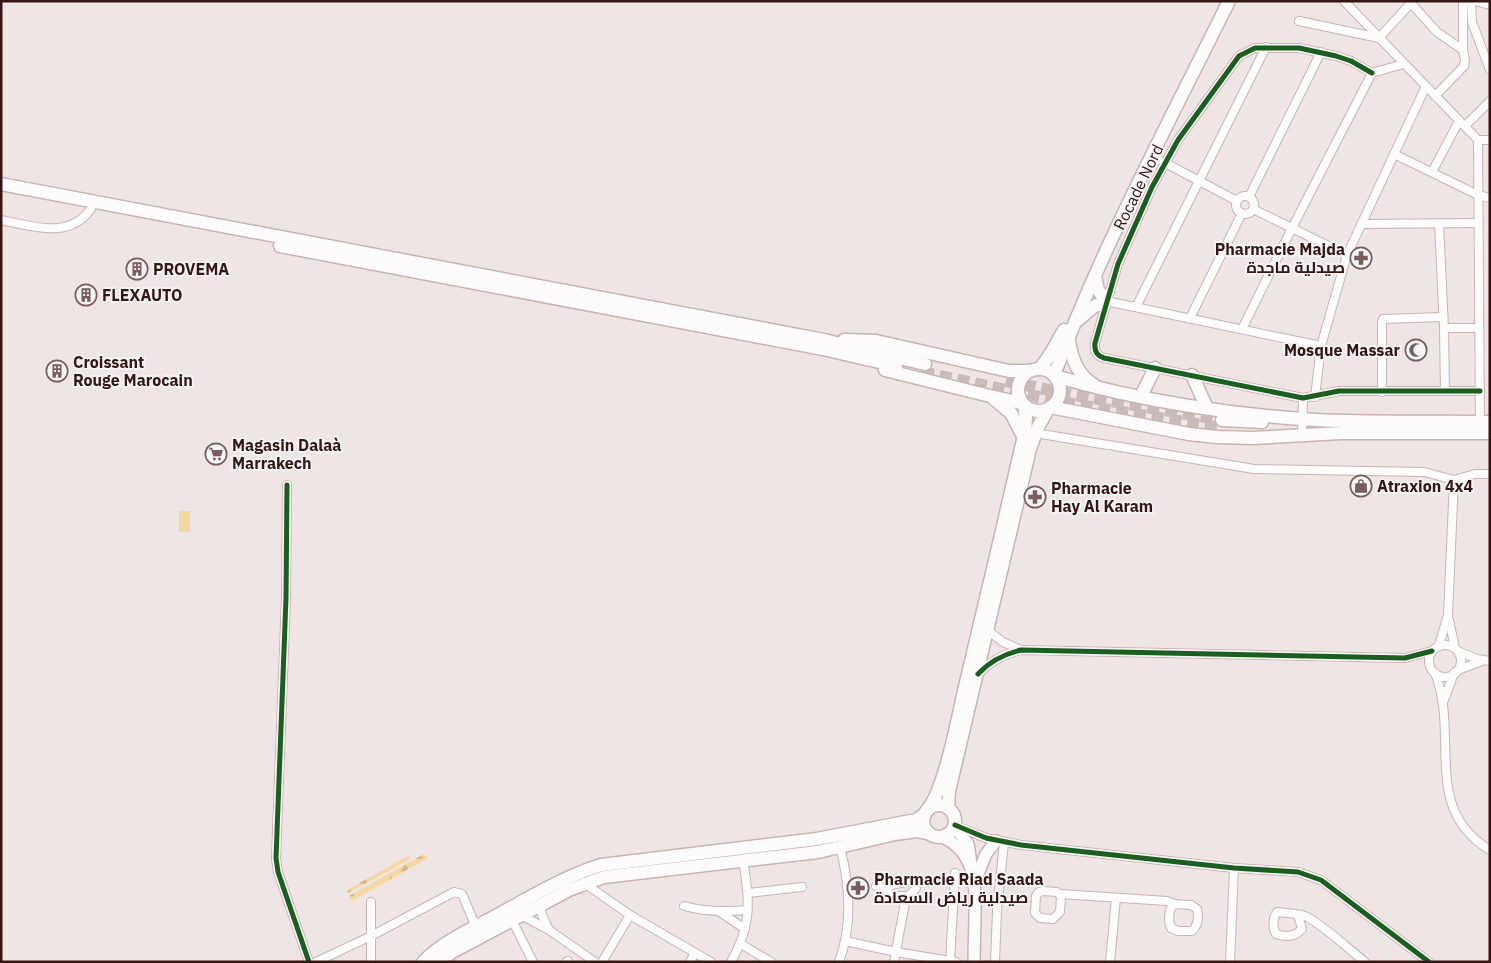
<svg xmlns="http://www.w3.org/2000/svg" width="1491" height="963" font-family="'IBM Plex Sans',Cairo,sans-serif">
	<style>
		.forest { fill: url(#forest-firs) }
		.pitch { fill: #f6d8a4 }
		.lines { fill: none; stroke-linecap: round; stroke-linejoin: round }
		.trunk-tunnel { stroke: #cabbbb; stroke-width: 12; stroke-dasharray: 12 6; stroke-linecap: butt }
		.minor-casing { stroke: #cab5b4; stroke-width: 10 }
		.primary-casing { stroke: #cab5b4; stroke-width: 14 }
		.trunk-casing { stroke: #cab5b4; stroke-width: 15 }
		.minor { stroke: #fdfbfb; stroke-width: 8 }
		.primary { stroke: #fdfbfb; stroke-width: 11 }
		.trunk { stroke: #fdfbfb; stroke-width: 12 }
		.cycleway-casing { stroke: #f3f3f3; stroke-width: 8 }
		.cycleway { stroke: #1b5e20; stroke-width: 5 }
		.labels { text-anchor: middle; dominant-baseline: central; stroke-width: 4; stroke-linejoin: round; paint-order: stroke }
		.street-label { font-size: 16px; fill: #361515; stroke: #f3f3f3 }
		.poi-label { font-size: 16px; font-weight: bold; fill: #361515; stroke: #f3f3f3; text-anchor: start }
	</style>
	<defs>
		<pattern id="forest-firs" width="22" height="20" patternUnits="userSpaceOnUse" patternTransform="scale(1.25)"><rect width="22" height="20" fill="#f6d8a4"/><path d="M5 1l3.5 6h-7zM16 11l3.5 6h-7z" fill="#d4b88c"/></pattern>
	</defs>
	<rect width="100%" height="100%" fill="#efe5e4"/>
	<g class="forest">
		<polygon points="424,854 428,858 352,901 349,896"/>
		<polygon points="410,855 409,860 348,893 345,891"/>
	</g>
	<rect class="pitch" x="179" y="511" width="11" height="21"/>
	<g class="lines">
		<g class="trunk-tunnel">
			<polyline points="922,372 1067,403 1221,428"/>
			<polyline points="1006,381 1069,394 1222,420"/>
		</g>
		<g class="minor-casing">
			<g id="minor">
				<polyline points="1344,1 1478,140 1480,426"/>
				<polyline points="1409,1 1437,32 1463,50"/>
				<polyline points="1471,1 1472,22 1490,70"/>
				<polyline points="1475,1 1490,5"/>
				<polyline points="1299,21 1379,38 1411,3"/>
				<path d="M1372,73L1351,61L1336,56L1299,48H1255L1239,56L1178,140L1152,187L1118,264L1095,343C1094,351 1097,356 1104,358L1303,398L1339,391H1480"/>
				<polyline points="1435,96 1464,66 1465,60 1463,50 1463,1"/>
				<polyline points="1465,126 1490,101"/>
				<polyline points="1478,140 1490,140"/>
				<polyline points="1394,154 1478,195 1490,198"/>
				<polyline points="1152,156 1237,201"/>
				<polyline points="1432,172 1459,121"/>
				<circle cx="1245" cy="205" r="9"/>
				<polyline points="1249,197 1321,52"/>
				<polyline points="1253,209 1347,255"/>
				<path d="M1,220C33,226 68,240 91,209"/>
				<polyline points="1439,223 1444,328 1445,391"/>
				<polyline points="1361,224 1478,223"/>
				<polyline points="1106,301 1321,346"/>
				<polyline points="1136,307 1266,47"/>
				<polyline points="1190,318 1242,213"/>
				<polyline points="1444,328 1479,328"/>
				<polyline points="1242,329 1292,228 1372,73 1403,64"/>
				<polyline points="1382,392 1382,323 1383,319 1443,317"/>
				<polyline points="1315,397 1321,346 1347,255 1426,86"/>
				<polyline points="1035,433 1254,469 1424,472 1454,480 1475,474 1490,474"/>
				<polyline points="1302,435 1303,398"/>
				<polyline points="287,485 286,598 276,858 278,872 309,962"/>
				<polyline points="1449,620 1455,648"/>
				<polyline points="987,630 1003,642 1021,650"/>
				<polyline points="1439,645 1448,615 1454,480"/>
				<circle cx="1445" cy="661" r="16"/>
				<polyline points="1458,651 1477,659 1490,661"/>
				<polyline points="1458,670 1482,661"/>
				<path d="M1435,673C1460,735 1421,809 1490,850"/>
				<path d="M978,674C990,661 1004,654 1021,650L1405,658L1432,651"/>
				<polyline points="1444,700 1454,673"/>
				<polyline points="956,826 986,838 1021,845 1234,868 1298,872 1321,880 1429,962"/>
				<polygon points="910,881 914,882 916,888 909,896 892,896 888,893 888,887 891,885"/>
				<polyline points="584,883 630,915 711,962"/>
				<polyline points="876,886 887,889"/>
				<polygon points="1043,891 1057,892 1061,896 1060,912 1053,919 1040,918 1035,913 1036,896 1039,892"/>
				<polyline points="748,893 802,887"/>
				<polyline points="1060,894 1167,901 1175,904"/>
				<polyline points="371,902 371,962"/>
				<path d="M1175,904L1191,905L1197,909C1199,916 1198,926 1192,931H1178L1171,928C1168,921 1168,908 1175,904Z"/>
				<polyline points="540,905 542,915 548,928"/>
				<path d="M684,906C706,912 725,912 747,910"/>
				<polyline points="720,912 745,929"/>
				<polyline points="521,915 549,930 595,962"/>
				<path d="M1298,915L1302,929C1295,937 1285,937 1276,934C1272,928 1273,917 1277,912C1286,913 1296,913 1305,916C1321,923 1350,950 1365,962"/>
				<polyline points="512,920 533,962"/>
				<polyline points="845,941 896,952 956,962"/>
				<polyline points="741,944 771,962"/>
				<polyline points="316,962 371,936 454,892 462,894 476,927"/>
				<polyline points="566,962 568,961"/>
				<polyline points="602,962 630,915"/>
				<polyline points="690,962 695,953"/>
				<path d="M731,962C752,925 750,900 743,860"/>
				<path d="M839,962C853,924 850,885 840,847"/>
				<polyline points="894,962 906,897"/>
				<polyline points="950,962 955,873"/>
				<polyline points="995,962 997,911 1004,842"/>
				<polyline points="1110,962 1116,898"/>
				<polyline points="1230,962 1234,868"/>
			</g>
		</g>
		<g class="primary-casing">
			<g id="primary">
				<polyline points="954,826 968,844 971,863"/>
				<path d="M942,837C975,851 976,884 975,914C975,930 974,946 974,962"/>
				<polyline points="975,881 986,854 996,841"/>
			</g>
		</g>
		<g class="trunk-casing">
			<g id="trunk">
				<polyline points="1,184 824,340 925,364"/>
				<polyline points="280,246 823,349 896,366"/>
				<polyline points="1078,320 1093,307 1106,301 1098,290 1095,276"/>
				<path d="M1069,339C1071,358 1077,375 1094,385"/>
				<polyline points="844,340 876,341 1009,371 1030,371"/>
				<polyline points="1040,369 1051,353 1064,330"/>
				<circle cx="1039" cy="390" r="21"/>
				<polyline points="885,370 990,396 1021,403"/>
				<path d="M1054,375C1102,247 1168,124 1229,1"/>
				<polyline points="1192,375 1207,408"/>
				<path d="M1055,376C1135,400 1232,415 1316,420C1373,423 1432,421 1490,422"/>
				<polyline points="1141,396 1155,368"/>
				<polyline points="994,399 1011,413 1024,438"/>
				<polyline points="1050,407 1189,434 1217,437 1253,438 1341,433 1490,433"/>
				<polyline points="1222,420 1262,422"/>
				<circle cx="939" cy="821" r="16"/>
				<polyline points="948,808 949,791 1030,449 1037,429 1048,409"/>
				<path d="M927,810C944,792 958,717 964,691C985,604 1005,518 1025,431L1026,418L1024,405"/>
				<path d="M423,962C443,942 469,930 494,917C529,898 563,877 601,865L817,839L916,820L925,814"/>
				<polyline points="439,962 452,952 569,890 604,877 818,852 895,834 917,831 928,833"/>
			</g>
		</g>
		<use href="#minor" class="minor"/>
		<use href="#primary" class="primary"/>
		<use href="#trunk" class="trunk"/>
		<g class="cycleway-casing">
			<g id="cycleway">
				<path d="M1372,73L1351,61L1336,56L1299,48H1255L1239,56L1178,140L1152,187L1118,264L1095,343C1094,351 1097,356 1104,358L1303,398L1339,391H1480"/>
				<polyline points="287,485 286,598 276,858 278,872 309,962"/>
				<path d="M978,674C990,661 1004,654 1021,650L1405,658L1432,651"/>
				<polyline points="955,825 986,838 1021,845 1234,868 1298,872 1321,880 1429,962"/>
			</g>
		</g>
		<use href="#cycleway" class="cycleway"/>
	</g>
	<defs>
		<g id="pharmacy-ring" transform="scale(1.125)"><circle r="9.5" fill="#f3f3f3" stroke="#775e5d" stroke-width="1.5"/><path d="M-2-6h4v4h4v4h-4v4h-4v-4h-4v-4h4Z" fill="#775e5d"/></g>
		<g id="building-ring" transform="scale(1.125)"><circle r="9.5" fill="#f3f3f3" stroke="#775e5d" stroke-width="1.5"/><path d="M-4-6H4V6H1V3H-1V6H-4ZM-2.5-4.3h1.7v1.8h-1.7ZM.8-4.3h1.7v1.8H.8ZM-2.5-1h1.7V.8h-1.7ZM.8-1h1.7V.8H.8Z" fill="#775e5d"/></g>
		<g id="mosque-ring" transform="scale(1.125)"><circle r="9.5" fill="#f3f3f3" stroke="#775e5d" stroke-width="1.5"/><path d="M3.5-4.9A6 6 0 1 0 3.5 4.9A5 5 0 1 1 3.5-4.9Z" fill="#775e5d"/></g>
		<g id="supermarket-ring" transform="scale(1.125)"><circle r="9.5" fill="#f3f3f3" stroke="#775e5d" stroke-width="1.5"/><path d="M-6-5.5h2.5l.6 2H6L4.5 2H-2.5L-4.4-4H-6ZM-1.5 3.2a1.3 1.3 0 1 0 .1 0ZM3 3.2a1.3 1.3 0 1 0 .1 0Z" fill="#775e5d"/></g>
		<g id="shop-ring" transform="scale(1.125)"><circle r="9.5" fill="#f3f3f3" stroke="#775e5d" stroke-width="1.5"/><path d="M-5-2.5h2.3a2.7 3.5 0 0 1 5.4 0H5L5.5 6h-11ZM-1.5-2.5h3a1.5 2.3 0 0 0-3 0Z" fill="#775e5d"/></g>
	</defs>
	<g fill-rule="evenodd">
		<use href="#pharmacy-ring" x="1361" y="258"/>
		<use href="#building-ring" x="137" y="269"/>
		<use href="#building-ring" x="86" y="295"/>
		<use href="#mosque-ring" x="1416" y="350"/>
		<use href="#building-ring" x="57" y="371"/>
		<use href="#supermarket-ring" x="216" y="454"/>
		<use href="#shop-ring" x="1361" y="486"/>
		<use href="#pharmacy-ring" x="1035" y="497"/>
		<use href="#pharmacy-ring" x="858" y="888"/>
	</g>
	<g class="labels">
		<g class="street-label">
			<text transform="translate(1138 187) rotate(-64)">Rocade Nord</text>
		</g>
		<g class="poi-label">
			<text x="1345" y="249" text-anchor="end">Pharmacie Majda<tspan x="1345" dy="18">صيدلية ماجدة</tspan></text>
			<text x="153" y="269">PROVEMA</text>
			<text x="102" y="295">FLEXAUTO</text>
			<text x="1400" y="350" text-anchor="end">Mosque Massar</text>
			<text x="73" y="362">Croissant<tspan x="73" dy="18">Rouge Marocain</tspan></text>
			<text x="232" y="445">Magasin Dalaà<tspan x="232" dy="18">Marrakech</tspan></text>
			<text x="1377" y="486">Atraxion 4x4</text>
			<text x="1051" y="488">Pharmacie<tspan x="1051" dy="18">Hay Al Karam</tspan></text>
			<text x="874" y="879">Pharmacie Riad Saada<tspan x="874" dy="18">صيدلية رياض السعادة</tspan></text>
		</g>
	</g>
	<rect width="1491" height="963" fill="none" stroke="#361515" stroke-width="5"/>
</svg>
